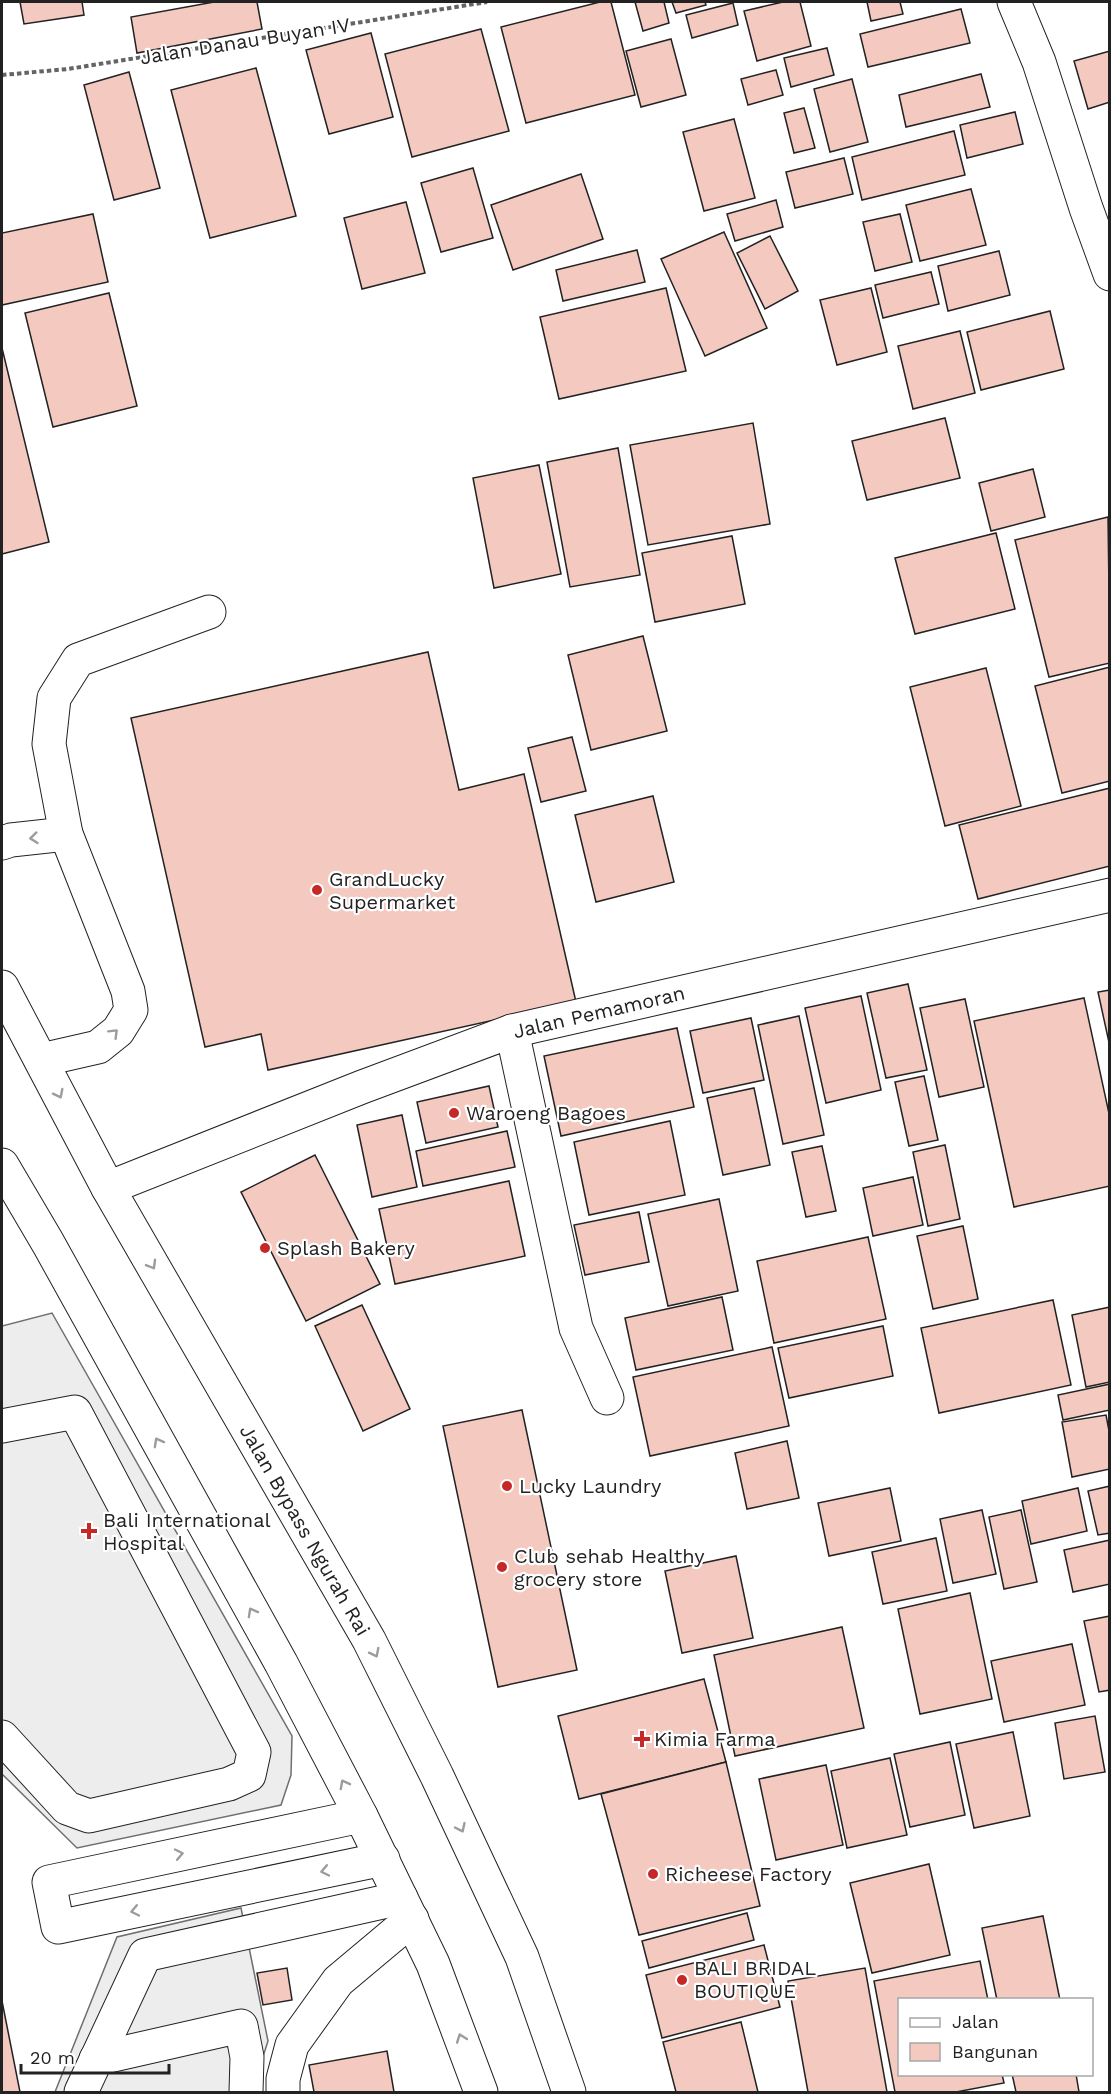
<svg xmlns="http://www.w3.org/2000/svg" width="1111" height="2094" font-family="'Work Sans',sans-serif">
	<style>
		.parking { fill: #ededed; stroke: #6f6f6f; stroke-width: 1.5 }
		.building { fill: #f3c9c0; stroke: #222; stroke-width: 1.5 }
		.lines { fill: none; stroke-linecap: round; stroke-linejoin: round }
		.minor-casing { stroke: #222; stroke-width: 35 }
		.highway-casing { stroke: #222; stroke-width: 35 }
		.path { stroke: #646464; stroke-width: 4; stroke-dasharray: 4.5 3; stroke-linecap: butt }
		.minor { stroke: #fff; stroke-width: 33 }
		.highway { stroke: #fff; stroke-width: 33 }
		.oneway { stroke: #9c9c9c }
		.poi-dot { fill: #c62828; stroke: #fff; stroke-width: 2 }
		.labels { text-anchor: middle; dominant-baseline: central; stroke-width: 4.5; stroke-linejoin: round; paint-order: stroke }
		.street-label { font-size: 20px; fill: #222; stroke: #fff }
		.poi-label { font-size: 20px; fill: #222; stroke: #fff; text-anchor: start }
	</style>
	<rect width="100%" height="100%" fill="#fff"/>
	<g class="parking">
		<polygon points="52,1313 292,1736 291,1775 281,1805 77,1848 2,1774 2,1326"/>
		<polygon points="241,1908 268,2041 261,2063 261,2092 55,2092 117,1937"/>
	</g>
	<g class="building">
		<polygon points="20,2 82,2 84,15 24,24"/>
		<polygon points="214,2 257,2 262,29 137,53 131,17"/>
		<polygon points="600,2 611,2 635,95 526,123 501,27"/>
		<polygon points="635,2 664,2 669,23 643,31"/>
		<polygon points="672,2 705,2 706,5 676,13"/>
		<polygon points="783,2 800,2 811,46 757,61 744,11"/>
		<polygon points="867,2 900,2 903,14 871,21"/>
		<polygon points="733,3 738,25 692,38 686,15"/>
		<polygon points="961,9 970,43 868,67 860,34"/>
		<polygon points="481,29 509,131 412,157 385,54"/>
		<polygon points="371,33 393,117 329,134 306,50"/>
		<polygon points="671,39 686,95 641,107 626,51"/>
		<polygon points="827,48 834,75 791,87 784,58"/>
		<polygon points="1110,51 1110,102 1088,109 1074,61"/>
		<polygon points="256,68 296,216 210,238 171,90"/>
		<polygon points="776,70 783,95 748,105 741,79"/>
		<polygon points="129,72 160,188 114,200 84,85"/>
		<polygon points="981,74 990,107 906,127 899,95"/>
		<polygon points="852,79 868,142 830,152 814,89"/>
		<polygon points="804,108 815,148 794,153 784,113"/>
		<polygon points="1015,112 1023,144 967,158 960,125"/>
		<polygon points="734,119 755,198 704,211 683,132"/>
		<polygon points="954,131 965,175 862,200 852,157"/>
		<polygon points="844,158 853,194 795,208 786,172"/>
		<polygon points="473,168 493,238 441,252 421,183"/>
		<polygon points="581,174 603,239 513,270 491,205"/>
		<polygon points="971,189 986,245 920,261 906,205"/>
		<polygon points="776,200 783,227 735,241 727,214"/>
		<polygon points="406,202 425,273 362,289 344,218"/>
		<polygon points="93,214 108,282 2,305 2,233"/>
		<polygon points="900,214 912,262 875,271 863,222"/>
		<polygon points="724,232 767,328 705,356 661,259"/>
		<polygon points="770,236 798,291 765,309 737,253"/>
		<polygon points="637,250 645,282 563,301 556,270"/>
		<polygon points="999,251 1010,295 948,311 938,266"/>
		<polygon points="931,272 939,304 883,318 875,285"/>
		<polygon points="666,288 686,371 559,399 540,317"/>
		<polygon points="871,288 887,352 837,365 820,300"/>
		<polygon points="109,293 137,406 53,427 25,313"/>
		<polygon points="1050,311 1064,369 981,390 967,332"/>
		<polygon points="960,331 975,393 913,409 898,346"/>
		<polygon points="2,348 49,542 2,554"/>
		<polygon points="945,418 960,478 867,500 852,441"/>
		<polygon points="753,423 770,524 648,545 630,445"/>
		<polygon points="618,448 640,575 570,587 547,462"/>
		<polygon points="539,465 561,574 494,588 473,478"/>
		<polygon points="1033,469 1045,517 991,531 979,483"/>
		<polygon points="1108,517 1110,663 1049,677 1015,540"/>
		<polygon points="996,533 1015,609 915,634 895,558"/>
		<polygon points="732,536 745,604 655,622 642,553"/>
		<polygon points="643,636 667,731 591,750 568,655"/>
		<polygon points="428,652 459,790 524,774 576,1002 268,1070 261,1034 205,1047 131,718"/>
		<polygon points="1110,667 1110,781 1062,793 1035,686"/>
		<polygon points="986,668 1021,806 945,826 910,687"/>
		<polygon points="572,737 586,791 541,802 528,748"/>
		<polygon points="1110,788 1110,866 978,899 959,825"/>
		<polygon points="653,796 674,882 596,902 575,815"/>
		<polygon points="908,984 927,1070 886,1078 867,993"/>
		<polygon points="1110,990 1110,1047 1098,992"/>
		<polygon points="861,996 881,1090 826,1103 805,1008"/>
		<polygon points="1084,998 1110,1118 1110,1186 1014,1207 974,1021"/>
		<polygon points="965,999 984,1087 939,1097 920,1008"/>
		<polygon points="799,1016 824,1135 783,1144 758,1025"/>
		<polygon points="751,1018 764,1080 703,1093 690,1031"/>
		<polygon points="677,1028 694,1107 561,1136 544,1056"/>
		<polygon points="924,1076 938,1140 909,1146 895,1082"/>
		<polygon points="489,1086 498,1127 426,1143 417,1102"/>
		<polygon points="754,1088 770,1165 723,1175 707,1098"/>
		<polygon points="402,1115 417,1187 372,1197 357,1125"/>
		<polygon points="670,1121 685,1195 589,1215 574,1142"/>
		<polygon points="507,1131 515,1167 423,1186 416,1151"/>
		<polygon points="945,1145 960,1219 928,1226 913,1152"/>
		<polygon points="822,1146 836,1211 806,1217 792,1152"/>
		<polygon points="315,1155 380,1284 306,1321 241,1192"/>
		<polygon points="913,1177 923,1225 873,1236 863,1188"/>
		<polygon points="509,1181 525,1256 395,1284 379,1209"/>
		<polygon points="719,1199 738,1291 668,1306 648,1214"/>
		<polygon points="639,1212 649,1262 585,1275 574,1225"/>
		<polygon points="963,1226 978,1299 933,1309 917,1236"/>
		<polygon points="868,1237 886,1319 774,1343 757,1261"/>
		<polygon points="722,1297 733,1350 636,1370 625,1318"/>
		<polygon points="1053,1300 1071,1385 939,1413 921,1328"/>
		<polygon points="362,1305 410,1409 363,1431 315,1326"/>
		<polygon points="1110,1307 1110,1382 1086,1387 1072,1315"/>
		<polygon points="883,1326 893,1376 789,1398 778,1348"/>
		<polygon points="772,1347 789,1426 650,1456 633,1377"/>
		<polygon points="1110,1384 1110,1410 1063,1420 1058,1395"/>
		<polygon points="522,1410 577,1670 498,1687 443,1426"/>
		<polygon points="1106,1415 1110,1436 1110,1469 1072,1477 1062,1422"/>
		<polygon points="787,1441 799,1498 747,1509 735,1453"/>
		<polygon points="1110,1486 1110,1533 1098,1535 1088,1491"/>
		<polygon points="890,1488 901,1541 829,1556 818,1503"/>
		<polygon points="1078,1488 1087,1531 1031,1544 1022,1501"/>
		<polygon points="982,1510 996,1574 953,1583 940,1519"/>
		<polygon points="1021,1510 1037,1582 1004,1589 989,1517"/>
		<polygon points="936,1538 947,1591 883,1604 872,1552"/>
		<polygon points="1110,1540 1110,1584 1073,1592 1064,1550"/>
		<polygon points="736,1556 753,1638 682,1653 665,1571"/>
		<polygon points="970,1593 992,1699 920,1714 898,1609"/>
		<polygon points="1110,1616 1110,1690 1099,1692 1084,1621"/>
		<polygon points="842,1627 864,1728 735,1756 714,1655"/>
		<polygon points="1072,1644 1085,1705 1004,1722 991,1661"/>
		<polygon points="704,1679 726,1762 579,1799 558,1716"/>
		<polygon points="1095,1716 1105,1772 1064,1779 1055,1723"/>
		<polygon points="1013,1732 1030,1816 974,1828 956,1744"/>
		<polygon points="950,1742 965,1815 910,1827 894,1754"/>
		<polygon points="890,1758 907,1835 847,1848 831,1771"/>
		<polygon points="726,1762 760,1906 639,1935 601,1794"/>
		<polygon points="826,1765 843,1845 776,1860 759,1779"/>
		<polygon points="929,1864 950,1955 872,1973 850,1883"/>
		<polygon points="747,1913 754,1940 649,1968 642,1941"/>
		<polygon points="1043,1916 1060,2000 997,2000 982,1928"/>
		<polygon points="764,1945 780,2007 662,2038 646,1975"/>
		<polygon points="980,1961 988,2000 900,2000 900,2074 1002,2074 1004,2083 956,2092 895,2092 874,1981"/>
		<polygon points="287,1968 292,2000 263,2005 257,1973"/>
		<polygon points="865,1968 887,2092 808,2092 788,1981"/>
		<polygon points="2,2001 20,2092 2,2092"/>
		<polygon points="741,2022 758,2092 676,2092 663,2042"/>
		<polygon points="387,2051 394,2092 314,2092 309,2065"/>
		<polygon points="1012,2074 1076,2074 1079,2092 1016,2092"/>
	</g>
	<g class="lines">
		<g class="minor-casing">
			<g id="minor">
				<polyline points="1014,2 1039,62 1086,208 1110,274"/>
				<polyline points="2,843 11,840 66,834"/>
				<polyline points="512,1031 576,1328 607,1398"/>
				<polyline points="41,1060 98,1047 118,1031 131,1010 128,991 66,834 49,744 54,698 78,660 209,612"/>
				<polyline points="108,1188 362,1087 512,1031 1110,895"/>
				<polyline points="2,1426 75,1412 254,1752 249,1775 229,1784 89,1816 67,1808 2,1737"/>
				<polyline points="361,1816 49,1882 58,1927 383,1859"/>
				<polyline points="96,2059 241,2026 247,2057 246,2092"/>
				<polyline points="81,2092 145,1955 401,1898"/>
				<polyline points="283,2092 283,2079 292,2045 338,1981 412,1919"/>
			</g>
		</g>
		<g class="highway-casing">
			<g id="highway">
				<polyline points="2,987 108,1188 369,1640 437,1776 522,1957 569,2092"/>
				<polyline points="2,1165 48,1243 281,1663 361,1816 433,1964 481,2092"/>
			</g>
		</g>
		<polyline class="path" points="2,75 68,69 487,2"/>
		<use href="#minor" class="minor"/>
		<use href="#highway" class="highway"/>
	</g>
	<defs><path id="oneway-chevron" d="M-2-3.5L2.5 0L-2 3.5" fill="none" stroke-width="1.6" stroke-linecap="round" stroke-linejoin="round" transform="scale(1.5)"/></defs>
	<g class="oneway">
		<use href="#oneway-chevron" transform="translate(34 838) rotate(174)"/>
		<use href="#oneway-chevron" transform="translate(114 1033) rotate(-45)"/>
		<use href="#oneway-chevron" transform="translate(59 1094) rotate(63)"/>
		<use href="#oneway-chevron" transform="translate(152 1265) rotate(60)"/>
		<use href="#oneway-chevron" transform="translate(158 1442) rotate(-119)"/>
		<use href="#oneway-chevron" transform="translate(252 1612) rotate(-119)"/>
		<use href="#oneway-chevron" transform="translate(375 1653) rotate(63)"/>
		<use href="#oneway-chevron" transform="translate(344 1784) rotate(-118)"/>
		<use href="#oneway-chevron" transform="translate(461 1828) rotate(65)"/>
		<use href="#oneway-chevron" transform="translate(179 1854) rotate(-12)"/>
		<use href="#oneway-chevron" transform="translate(325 1871) rotate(168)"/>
		<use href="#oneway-chevron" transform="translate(135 1911) rotate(168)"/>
		<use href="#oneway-chevron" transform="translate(461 2038) rotate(-110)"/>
	</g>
	<g class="poi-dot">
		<circle cx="317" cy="890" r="6"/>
		<circle cx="454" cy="1113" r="6"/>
		<circle cx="265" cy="1248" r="6"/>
		<circle cx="507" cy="1486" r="6"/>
		<path d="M86 1522h6v6h6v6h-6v6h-6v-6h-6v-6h6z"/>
		<circle cx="502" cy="1567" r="6"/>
		<path d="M639 1730h6v6h6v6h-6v6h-6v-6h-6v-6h6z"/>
		<circle cx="653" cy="1874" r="6"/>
		<circle cx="682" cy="1980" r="6"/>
	</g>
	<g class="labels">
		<g class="street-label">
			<text transform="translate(245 41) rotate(-9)">Jalan Danau Buyan IV</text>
			<text transform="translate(599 1012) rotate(-13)">Jalan Pemamoran</text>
			<text transform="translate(305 1530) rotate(60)">Jalan Bypass Ngurah Rai</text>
		</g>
		<g class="poi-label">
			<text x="329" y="879">GrandLucky<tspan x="329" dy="23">Supermarket</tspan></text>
			<text x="466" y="1113">Waroeng Bagoes</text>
			<text x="277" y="1248">Splash Bakery</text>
			<text x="519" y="1486">Lucky Laundry</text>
			<text x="103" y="1520">Bali International<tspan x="103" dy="23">Hospital</tspan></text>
			<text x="514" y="1556">Club sehab Healthy<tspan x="514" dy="23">grocery store</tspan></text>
			<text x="654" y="1739">Kimia Farma</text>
			<text x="665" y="1874">Richeese Factory</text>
			<text x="694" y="1968">BALI BRIDAL<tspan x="694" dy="23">BOUTIQUE</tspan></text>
		</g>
	</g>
	<rect width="1111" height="2094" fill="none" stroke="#222222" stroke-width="6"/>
	<rect x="898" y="1998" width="195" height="78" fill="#ffffff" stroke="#a7a7a7" stroke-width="1.5"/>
	<rect x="910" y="2018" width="30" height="9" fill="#ffffff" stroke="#a7a7a7" stroke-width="1.5"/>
	<text x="952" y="2028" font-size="18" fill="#222222">Jalan</text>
	<rect x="910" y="2043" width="30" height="18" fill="#f3c9c0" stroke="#a7a7a7" stroke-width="1.5"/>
	<text x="952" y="2058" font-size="18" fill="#222222">Bangunan</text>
	<path d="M21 2064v9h148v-9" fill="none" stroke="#222222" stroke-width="3"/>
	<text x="30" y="2064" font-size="18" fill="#222222" stroke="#ffffff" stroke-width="4.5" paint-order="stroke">20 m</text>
</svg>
